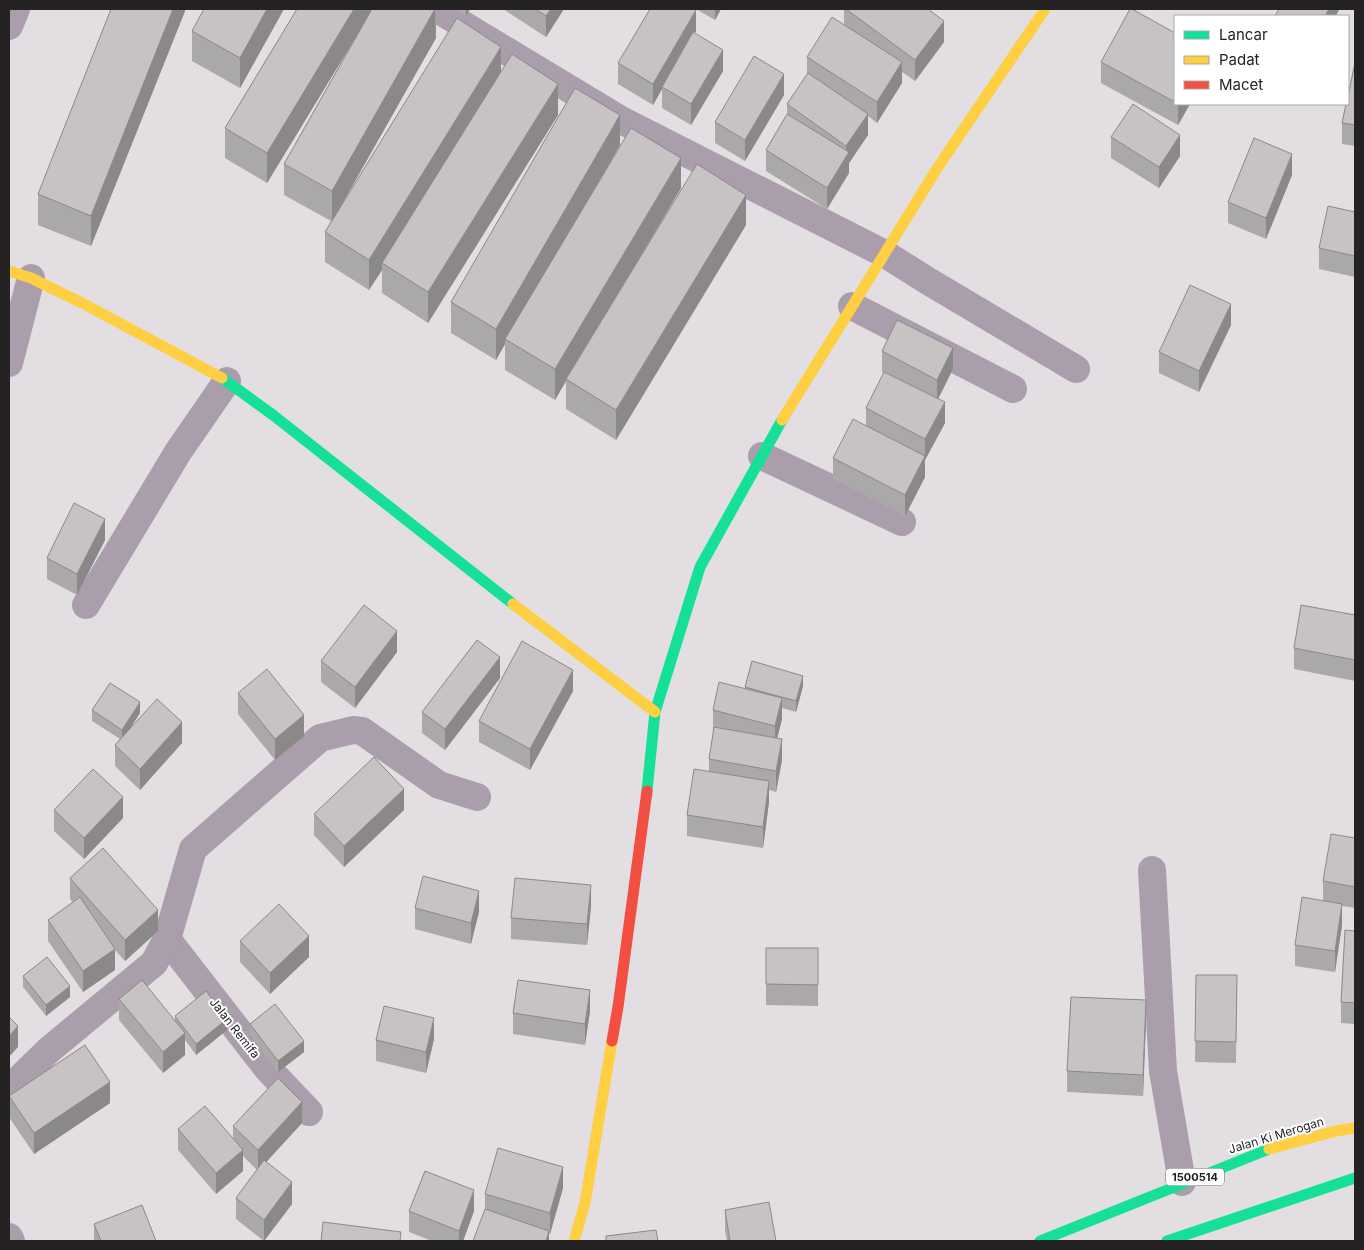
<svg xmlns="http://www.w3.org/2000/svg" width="1364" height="1250" font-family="Inter,sans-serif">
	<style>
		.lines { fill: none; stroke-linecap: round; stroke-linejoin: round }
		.street { stroke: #aa9eac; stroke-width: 28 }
		.fast { stroke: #16e098; stroke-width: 11 }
		.slow { stroke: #ffcf43; stroke-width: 11 }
		.jam { stroke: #f24e42; stroke-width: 11 }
		.wall { fill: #aba8a9 }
		.shaded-wall { fill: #8b888a }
		.building { fill: #c7c3c5; stroke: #8b888a }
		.labels { text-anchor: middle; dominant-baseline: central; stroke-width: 4; stroke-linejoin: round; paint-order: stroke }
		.shield { fill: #fff; stroke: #666465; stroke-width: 1 }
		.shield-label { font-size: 11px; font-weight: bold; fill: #242223 }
		.street-label { font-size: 12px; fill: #242223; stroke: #fff }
	</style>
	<rect width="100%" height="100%" fill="#e3dee1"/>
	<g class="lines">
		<g class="street">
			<polyline points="437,9 621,120 885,254 928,281 1076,369"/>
			<polyline points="9,26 16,9"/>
			<polyline points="852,306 1013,389"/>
			<polyline points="9,363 31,278"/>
			<polyline points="762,456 902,522"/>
			<polyline points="86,605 178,452 227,381"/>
			<polyline points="1152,870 1163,1071 1182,1182"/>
			<polyline points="167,939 267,1068 309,1112"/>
			<polyline points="9,1089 49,1050 154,963 167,939 193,849 320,738 353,730 362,731 439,785 477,797"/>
			<polyline points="9,1237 11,1241"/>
		</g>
		<g class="fast">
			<polyline points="222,378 273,415 513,604"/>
			<polyline points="647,791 655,712 700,567 782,420"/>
			<polyline points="1040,1241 1269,1149"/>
			<polyline points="1167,1241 1355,1178"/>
		</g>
		<g class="slow">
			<polyline points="9,271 31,278 84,304 222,378"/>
			<polyline points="782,420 938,167 1045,9"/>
			<polyline points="513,604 655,712"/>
			<polyline points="1269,1149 1336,1131 1355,1128"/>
			<polyline points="574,1241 585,1203 612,1041"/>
		</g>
		<polyline class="jam" points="612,1041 618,1007 647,791"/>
	</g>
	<g class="wall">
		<polygon points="185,9 185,11 91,246 38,225 38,194"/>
		<polygon points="284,9 240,88 192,61 192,31"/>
		<polygon points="297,9 436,9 436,38 342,203 501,72 558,115 428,323 382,293 382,270 369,290 325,262 325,232 331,221 284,195 284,164 355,38 267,183 225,158 225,128"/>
		<polygon points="453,9 470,9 466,16"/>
		<polygon points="503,9 564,9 546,37"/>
		<polygon points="696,9 721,9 715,20"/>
		<polygon points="844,9 928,9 944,42 915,81 902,72 902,83 877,123 868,116 868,135 849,163 849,173 827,209 766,171 766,150 787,115 787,104 807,74 807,57 844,24"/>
		<polygon points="696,31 695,33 723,71 691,125 662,108 662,89 653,105 618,84 618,63"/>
		<polygon points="1175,33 1175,104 1190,104 1178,125 1101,83 1101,62"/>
		<polygon points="1355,62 1355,146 1342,144 1342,123"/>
		<polygon points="784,95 745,161 715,143 715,122"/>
		<polygon points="1111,137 1180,156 1159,188 1111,158"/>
		<polygon points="620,145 604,173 681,188 643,253 746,225 616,440 566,409 566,381 555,400 505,370 505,344 496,360 451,333 451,302"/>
		<polygon points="1292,175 1266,239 1228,223 1228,202"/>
		<polygon points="1355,212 1355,277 1319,269 1319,248"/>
		<polygon points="1231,325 1199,392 1159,373 1159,352"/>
		<polygon points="882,351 953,369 938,399 945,423 925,460 925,459 925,477 905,516 833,479 833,458 866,425 866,408 884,373 882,372"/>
		<polygon points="105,540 77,595 47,579 47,558"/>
		<polygon points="1355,615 1355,681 1294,669 1294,648"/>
		<polygon points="397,652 355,708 321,682 321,661"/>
		<polygon points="500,678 445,750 422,733 422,712"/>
		<polygon points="803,686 796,712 782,708 782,719 777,738 782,760 776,792 769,790 769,802 763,848 687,836 687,815 709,771 709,759 714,732 713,731 713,710 745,688 745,687"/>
		<polygon points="573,691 530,770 479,742 479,721"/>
		<polygon points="238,693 304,736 275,760 238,714"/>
		<polygon points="92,710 140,713 129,730 182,743 140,790 115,766 115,745 120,739 92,721"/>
		<polygon points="54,810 123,818 84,859 54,831"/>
		<polygon points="404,810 344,867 314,835 314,814"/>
		<polygon points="1355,838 1355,908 1342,906 1342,925 1335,972 1295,966 1295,945 1323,901 1323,881"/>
		<polygon points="70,878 158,931 125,961 115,950 115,970 83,992 48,941 48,920 73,902 70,899"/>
		<polygon points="591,906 587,945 511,939 511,918"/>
		<polygon points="415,908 479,912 471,944 415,929"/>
		<polygon points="1355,931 1355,1024 1341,1023 1341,1002"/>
		<polygon points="240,941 309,957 270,994 240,962"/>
		<polygon points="766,948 818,948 818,1006 766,1005"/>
		<polygon points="1196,975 1237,975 1236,1063 1195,1062"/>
		<polygon points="23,976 70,997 46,1016 23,987"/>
		<polygon points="119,999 175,1020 175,1016 227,1030 196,1055 185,1040 185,1055 163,1073 119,1020"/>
		<polygon points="590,1011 585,1045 513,1034 513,1013"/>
		<polygon points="1146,1021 1143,1096 1067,1092 1067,1071"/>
		<polygon points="250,1024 304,1052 278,1072 250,1035"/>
		<polygon points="434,1039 426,1073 376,1061 376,1040"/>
		<polygon points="9,1096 110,1103 34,1154 9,1117"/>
		<polygon points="302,1123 266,1162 292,1204 264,1241 236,1219 236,1198 257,1170 243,1156 243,1171 216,1194 178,1150 178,1129 233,1139 233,1126"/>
		<polygon points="563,1188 550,1234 549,1234 549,1241 485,1209 485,1194"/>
		<polygon points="725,1210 776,1241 727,1241 725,1231"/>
		<polygon points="409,1211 474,1211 463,1241 432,1241 409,1232"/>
		<polygon points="94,1224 156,1241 94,1241"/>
	</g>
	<g class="shaded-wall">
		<polygon points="173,9 185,9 185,11 91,246 91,216"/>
		<polygon points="267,9 284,9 240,88 240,58"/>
		<polygon points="354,9 373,9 267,183 267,153"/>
		<polygon points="435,9 436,38 332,222 332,191"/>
		<polygon points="466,9 470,9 466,16"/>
		<polygon points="551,9 564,9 546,37 546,16"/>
		<polygon points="715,9 721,9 715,20"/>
		<polygon points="1329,9 1339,9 1339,10 1336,16 1325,16"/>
		<polygon points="696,10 696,31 663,87 662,87 662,89 653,105 653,84"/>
		<polygon points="944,21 944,42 915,81 915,60"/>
		<polygon points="501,47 501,78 382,263 382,270 369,290 369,260"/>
		<polygon points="723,50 723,71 691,125 691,104"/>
		<polygon points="902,62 902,83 877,123 877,102"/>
		<polygon points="784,74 784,95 745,161 745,140"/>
		<polygon points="558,84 558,115 428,323 428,292"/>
		<polygon points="1178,104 1190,104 1178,125"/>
		<polygon points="868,114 868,135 849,163 849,173 827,209 827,188 846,156 846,146"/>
		<polygon points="620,115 620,145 507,340 505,339 505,344 496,360 496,329"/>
		<polygon points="1180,135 1180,156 1159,188 1159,167"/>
		<polygon points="1292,154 1292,175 1266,239 1266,218"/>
		<polygon points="681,158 681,188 567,379 566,379 566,381 555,400 555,369"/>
		<polygon points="746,195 746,225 616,440 616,410"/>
		<polygon points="1231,304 1231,325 1199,392 1199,371"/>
		<polygon points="953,348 953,369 937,401 937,380"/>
		<polygon points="945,402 945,423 925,460 925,439"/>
		<polygon points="925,456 925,477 905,516 905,495"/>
		<polygon points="105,519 105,540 77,595 77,574"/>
		<polygon points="397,631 397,652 355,708 355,687"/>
		<polygon points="500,657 500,678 445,750 445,729"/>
		<polygon points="573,670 573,691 530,770 530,749"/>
		<polygon points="803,676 803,686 796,712 796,701"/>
		<polygon points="782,698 782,719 775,747 775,726"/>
		<polygon points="140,702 140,713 122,741 122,730"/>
		<polygon points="304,715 304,736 275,760 275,739"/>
		<polygon points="182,722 182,743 140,790 140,769"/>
		<polygon points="782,739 782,760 776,792 776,771"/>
		<polygon points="769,781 769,802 763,848 763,827"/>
		<polygon points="404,789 404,810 344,867 344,846"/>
		<polygon points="123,797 123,818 84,859 84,838"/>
		<polygon points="591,885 591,906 587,945 587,924"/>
		<polygon points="479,891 479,912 471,944 471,923"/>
		<polygon points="1342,904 1342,925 1335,972 1335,951"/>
		<polygon points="158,910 158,931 125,961 125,940"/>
		<polygon points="309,936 309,957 270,994 270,973"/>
		<polygon points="115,949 115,970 83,992 83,971"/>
		<polygon points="70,986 70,997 46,1016 46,1005"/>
		<polygon points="590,990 590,1011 585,1045 585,1024"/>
		<polygon points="1146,1000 1146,1021 1143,1096 1143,1075"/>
		<polygon points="434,1018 434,1039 426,1073 426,1052"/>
		<polygon points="227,1019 227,1030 196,1055 196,1044"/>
		<polygon points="18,1026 18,1047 9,1057 9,1036"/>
		<polygon points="185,1033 185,1055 163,1073 163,1052"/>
		<polygon points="304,1041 304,1052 278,1072 278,1061"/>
		<polygon points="110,1082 110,1103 34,1154 34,1133"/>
		<polygon points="302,1102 302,1123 258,1171 258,1150"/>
		<polygon points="243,1150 243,1171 216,1194 216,1173"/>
		<polygon points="563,1167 563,1188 550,1234 550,1213"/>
		<polygon points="292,1182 292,1204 264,1241 264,1220"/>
		<polygon points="474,1190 474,1211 463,1241 459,1241 459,1231"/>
		<polygon points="549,1231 549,1241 546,1241"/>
	</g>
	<g class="building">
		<polygon points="111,9 173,9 91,216 38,194"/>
		<polygon points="204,9 267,9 240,58 192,31"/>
		<polygon points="297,9 354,9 267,153 225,128"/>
		<polygon points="372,9 435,9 332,191 284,164"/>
		<polygon points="535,9 551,9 546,16"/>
		<polygon points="650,9 694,9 696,10 653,84 618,63"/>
		<polygon points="846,9 928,9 944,21 915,60"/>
		<polygon points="1130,9 1132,9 1175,33 1175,102 1101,62"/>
		<polygon points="1279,9 1329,9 1325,16 1275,16"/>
		<polygon points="832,17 902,62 877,102 807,57"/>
		<polygon points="457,18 501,47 369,260 325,232"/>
		<polygon points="693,32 723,50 691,104 662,87"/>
		<polygon points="512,54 558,84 428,292 382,263"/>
		<polygon points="754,56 784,74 745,140 715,122"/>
		<polygon points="1355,62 1355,125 1342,123 1346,104 1348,104 1348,97"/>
		<polygon points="808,73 868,114 846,146 787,104"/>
		<polygon points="575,88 620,115 496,329 451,302"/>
		<polygon points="1133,104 1180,135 1159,167 1111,137"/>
		<polygon points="787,114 849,152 827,188 766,150"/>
		<polygon points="631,128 681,158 555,369 505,339"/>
		<polygon points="1254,138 1292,154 1266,218 1228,202"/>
		<polygon points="697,164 746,195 616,410 566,379"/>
		<polygon points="1328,206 1355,212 1355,256 1319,248"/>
		<polygon points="1190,285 1231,304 1199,371 1159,352"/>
		<polygon points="897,320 953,348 937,380 882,351"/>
		<polygon points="884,372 945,402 925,439 866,408"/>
		<polygon points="853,419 925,456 905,495 833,458"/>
		<polygon points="74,503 105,519 77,574 47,558"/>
		<polygon points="364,605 397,631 355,687 321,661"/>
		<polygon points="1301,605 1355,615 1355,660 1294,648"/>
		<polygon points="477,640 500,657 445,729 422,712"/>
		<polygon points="522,641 573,670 530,749 479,721"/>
		<polygon points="752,661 803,676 796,701 745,687"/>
		<polygon points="267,669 304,715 275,739 238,693"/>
		<polygon points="719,682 782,698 775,726 713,710"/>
		<polygon points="110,683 140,702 122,730 92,710"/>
		<polygon points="157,699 182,722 140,769 115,745"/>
		<polygon points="714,727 782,739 776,771 709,759"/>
		<polygon points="374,757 404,789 344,846 314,814"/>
		<polygon points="93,769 123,797 84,838 54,810"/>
		<polygon points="694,769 769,781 763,827 687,815"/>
		<polygon points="1331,834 1355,838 1355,887 1323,881"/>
		<polygon points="103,848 158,910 125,940 70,878"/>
		<polygon points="423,876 479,891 471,923 415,908"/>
		<polygon points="515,878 591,885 587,924 511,918"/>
		<polygon points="80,897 115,949 83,971 48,920"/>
		<polygon points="1302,897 1342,904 1335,951 1295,945"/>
		<polygon points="279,904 309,936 270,973 240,941"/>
		<polygon points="1345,930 1355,931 1355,1003 1341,1002"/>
		<polygon points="766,948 818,948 818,985 766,984"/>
		<polygon points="47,957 70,986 46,1005 23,976"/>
		<polygon points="1196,975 1237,975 1236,1042 1195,1041"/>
		<polygon points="142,980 185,1033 163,1052 119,999"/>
		<polygon points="518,980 590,990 585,1024 513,1013"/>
		<polygon points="206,991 227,1019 196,1044 175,1016"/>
		<polygon points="1071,997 1146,1000 1143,1075 1067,1071"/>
		<polygon points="275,1004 304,1041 278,1061 250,1024"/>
		<polygon points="384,1006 434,1018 426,1052 376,1040"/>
		<polygon points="9,1017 18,1026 9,1036"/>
		<polygon points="85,1045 110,1082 34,1133 9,1096"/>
		<polygon points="278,1078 302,1102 258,1150 233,1126"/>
		<polygon points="205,1106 243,1150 216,1173 178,1129"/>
		<polygon points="498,1148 563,1167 550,1213 485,1194"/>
		<polygon points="264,1160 292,1182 264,1220 236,1198"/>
		<polygon points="425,1171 474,1190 459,1231 409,1211"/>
		<polygon points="769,1202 776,1241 730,1241 725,1210"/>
		<polygon points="142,1205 156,1241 101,1241 94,1224"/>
		<polygon points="485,1209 549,1231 546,1241 473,1241"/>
		<polygon points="323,1222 401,1232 400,1241 321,1241"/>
		<polygon points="656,1230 658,1241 606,1241 606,1236"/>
	</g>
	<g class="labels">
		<rect class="shield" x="1166" y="1168.5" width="58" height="17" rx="4"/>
		<g class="shield-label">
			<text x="1195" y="1177">1500514</text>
		</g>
		<g class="street-label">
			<text transform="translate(235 1028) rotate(52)">Jalan Remifa</text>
			<text transform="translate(1276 1135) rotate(-17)">Jalan Ki Merogan</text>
		</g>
	</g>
	<rect width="1364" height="1250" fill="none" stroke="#242223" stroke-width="20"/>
	<rect x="1174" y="15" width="175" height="90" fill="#ffffff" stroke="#a7a7a7"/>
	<rect x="1184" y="31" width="25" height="8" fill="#16e098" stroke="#a7a7a7"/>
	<text x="1219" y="40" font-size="15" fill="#242223">Lancar</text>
	<rect x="1184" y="56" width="25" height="8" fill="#ffcf43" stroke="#a7a7a7"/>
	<text x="1219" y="65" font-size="15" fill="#242223">Padat</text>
	<rect x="1184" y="81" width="25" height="8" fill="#f24e42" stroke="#a7a7a7"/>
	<text x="1219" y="90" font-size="15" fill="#242223">Macet</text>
</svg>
